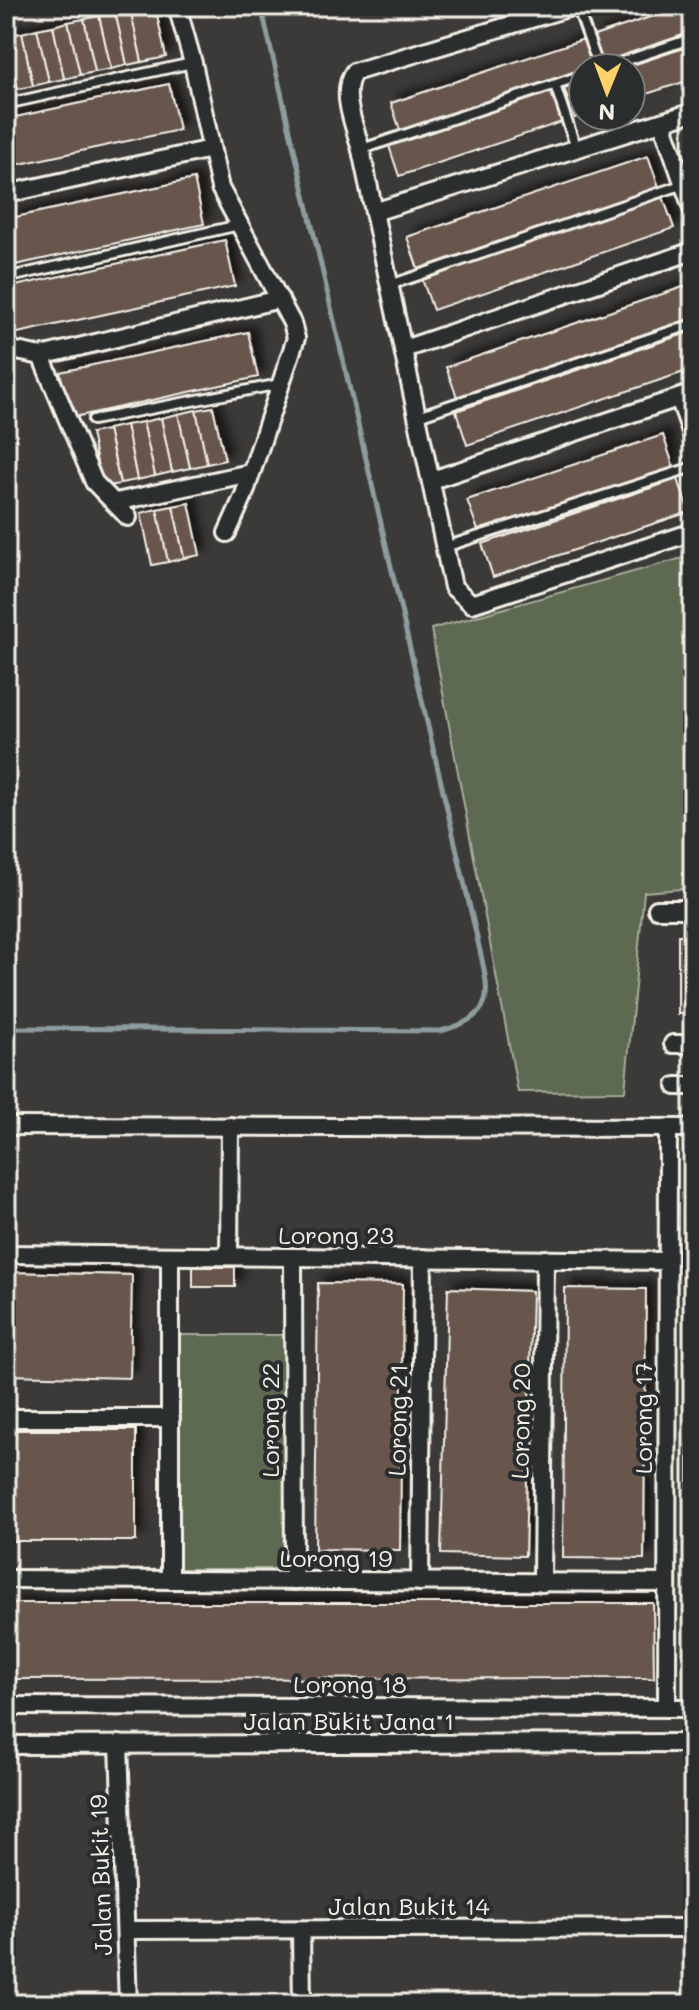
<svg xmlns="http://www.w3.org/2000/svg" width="699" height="2010" font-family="Mali,sans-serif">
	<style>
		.green { fill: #5d6951; stroke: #a8ad9c; stroke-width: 2 }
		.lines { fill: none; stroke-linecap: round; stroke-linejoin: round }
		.stream { stroke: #8d9c9e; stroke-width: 5 }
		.building { fill: #67574e; stroke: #f4f1e8; stroke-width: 2; filter: url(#shadow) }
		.lane-casing { stroke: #f4f1e8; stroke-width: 14 }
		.street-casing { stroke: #f4f1e8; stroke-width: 22 }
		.lane { stroke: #2a2d2e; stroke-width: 8 }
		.street { stroke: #2a2d2e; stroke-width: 16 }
		.labels { text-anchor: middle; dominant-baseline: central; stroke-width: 8; stroke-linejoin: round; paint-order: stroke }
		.street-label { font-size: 24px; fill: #f4f1e8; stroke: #2a2d2e }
	</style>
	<defs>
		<filter id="shadow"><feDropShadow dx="7" dy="-7" stdDeviation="4" flood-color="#0009"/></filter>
	</defs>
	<rect width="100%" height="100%" fill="#3c3a38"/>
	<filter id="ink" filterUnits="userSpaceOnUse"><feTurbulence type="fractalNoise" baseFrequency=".0125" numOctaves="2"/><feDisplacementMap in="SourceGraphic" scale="16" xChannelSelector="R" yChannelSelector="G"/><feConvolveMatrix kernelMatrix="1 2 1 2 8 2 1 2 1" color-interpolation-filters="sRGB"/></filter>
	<g filter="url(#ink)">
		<g class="green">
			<polygon points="693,555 693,888 644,892 625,1091 518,1092 431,629"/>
			<polygon points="177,1335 285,1335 286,1569 178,1569"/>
		</g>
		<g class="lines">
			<path class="stream" d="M6,1028L441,1031C499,1015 489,992 478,942L261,6"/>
		</g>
		<g class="building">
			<polygon points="144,6 155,6 166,57 142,62 130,9"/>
			<polygon points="683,6 693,6 693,36 604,66 594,36"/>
			<polygon points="130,9 142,62 127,65 115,12"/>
			<polygon points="115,12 127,65 111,69 99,16"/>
			<polygon points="99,16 111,69 95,72 84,19"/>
			<polygon points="84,19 95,72 80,75 68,22"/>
			<polygon points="68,22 80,75 64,79 53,26"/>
			<polygon points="53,26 64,79 49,82 37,29"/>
			<polygon points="37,29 49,82 33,86 22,33"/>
			<polygon points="22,33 33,86 18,89 6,36"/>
			<polygon points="6,36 18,89 6,91"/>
			<polygon points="584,39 593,68 583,68 583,73 401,133 391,103"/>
			<polygon points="693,45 693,79 631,99 631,68 623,68"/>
			<polygon points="583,81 583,115 575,118 564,88"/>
			<polygon points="169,84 179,130 6,167 6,119"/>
			<polygon points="551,92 562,122 399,176 389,146"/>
			<polygon points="648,156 659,187 418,269 407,237"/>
			<polygon points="194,179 204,224 6,267 6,219"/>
			<polygon points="663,197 674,228 433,310 422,279"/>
			<polygon points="225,240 235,286 13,334 6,301 6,288"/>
			<polygon points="689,285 693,296 693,318 457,397 446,367"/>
			<polygon points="693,331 693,369 467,445 456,411"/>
			<polygon points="248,332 258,377 70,418 60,372"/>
			<polygon points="213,407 225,460 207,464 196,410"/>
			<polygon points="196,410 207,464 190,468 178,414"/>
			<polygon points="178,414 190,468 172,472 161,418"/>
			<polygon points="161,418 172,472 155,476 143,422"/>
			<polygon points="143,422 155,476 137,480 126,425"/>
			<polygon points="126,425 137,480 120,483 108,429"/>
			<polygon points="108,430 120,484 102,487 91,433"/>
			<polygon points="663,435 674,468 479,533 467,500"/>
			<polygon points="678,479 689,512 493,577 482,544"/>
			<polygon points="189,503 200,555 184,558 173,506"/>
			<polygon points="173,506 184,558 168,562 157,509"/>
			<polygon points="157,509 168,562 152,565 141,513"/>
			<rect x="678" y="935" width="15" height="79"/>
			<polygon points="687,1168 693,1168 693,1678 689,1678"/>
			<rect x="193" y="1267" width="42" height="20"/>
			<polygon points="6,1272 132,1275 130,1378 6,1375"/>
			<polygon points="318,1283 403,1284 400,1550 315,1549"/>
			<polygon points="448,1288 532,1291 525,1556 441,1554"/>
			<polygon points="565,1288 646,1289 644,1559 563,1558"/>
			<rect x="6" y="1430" width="130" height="111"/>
			<polygon points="11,1603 653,1603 654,1678 11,1679"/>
		</g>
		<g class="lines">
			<g class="lane-casing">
				<g id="lane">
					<polyline points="517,6 523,22"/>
					<polyline points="577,6 599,68"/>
					<polyline points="604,68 693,38"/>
					<polyline points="555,85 576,148"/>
					<polyline points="6,104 192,63"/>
					<polyline points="362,149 583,75"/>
					<polyline points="6,278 239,225"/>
					<polyline points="390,285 684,184"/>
					<polyline points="418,416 693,324"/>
					<polyline points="93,420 280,384"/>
					<polyline points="445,547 693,467"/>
				</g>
			</g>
			<g class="street-casing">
				<g id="street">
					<polyline points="177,6 193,63 220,188 292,323 296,338 244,495 227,533"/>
					<path d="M574,6L354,72C339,93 355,126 361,150L453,587L472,604L693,532"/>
					<polyline points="662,122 693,211"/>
					<polyline points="6,194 211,149"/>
					<polyline points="374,212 693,112"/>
					<polyline points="6,343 12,350 41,356 94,482 128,517"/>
					<polyline points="404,349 693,251"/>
					<polyline points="41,356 280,299"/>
					<polyline points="679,398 693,437"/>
					<polyline points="432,480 693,393"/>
					<polyline points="116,502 250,473"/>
					<polyline points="657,909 693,909"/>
					<polyline points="673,1044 693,1044"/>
					<polyline points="676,1086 693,1086"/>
					<polyline points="6,1126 693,1128"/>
					<polyline points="6,1254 666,1261"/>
					<polyline points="229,1256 230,1126"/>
					<polyline points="293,1258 294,1581"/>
					<polyline points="6,1418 171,1418"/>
					<polyline points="6,1579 666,1583"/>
					<polyline points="170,1580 170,1256"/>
					<polyline points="420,1582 423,1258"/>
					<polyline points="542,1583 545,1259"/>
					<polyline points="6,1706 693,1708"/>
					<polyline points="667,1708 668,1128"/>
					<polyline points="119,1744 128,2004"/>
					<polyline points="6,1745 693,1743"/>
					<polyline points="126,1930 693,1928"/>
					<polyline points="301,1930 302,2004"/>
				</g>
			</g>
			<use href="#lane" class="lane"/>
			<use href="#street" class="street"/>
		</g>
	</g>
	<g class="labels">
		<g class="street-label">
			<text x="336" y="1234">Lorong 23</text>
			<text transform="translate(642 1418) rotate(-90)">Lorong 17</text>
			<text transform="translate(269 1420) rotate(-90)">Lorong 22</text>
			<text transform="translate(397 1420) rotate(-89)">Lorong 21</text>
			<text transform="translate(520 1421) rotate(-89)">Lorong 20</text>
			<text x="336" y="1557">Lorong 19</text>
			<text x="350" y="1683">Lorong 18</text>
			<text x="349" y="1720">Jalan Bukit Jana 1</text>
			<text transform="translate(100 1875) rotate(-92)">Jalan Bukit 19</text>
			<text x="409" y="1905">Jalan Bukit 14</text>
		</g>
	</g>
	<rect width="699" height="2010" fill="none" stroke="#2a2d2e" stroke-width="32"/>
	<rect x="16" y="16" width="667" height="1978" fill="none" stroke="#f4f1e8" stroke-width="3" filter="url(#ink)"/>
	<g transform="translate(607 92) rotate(181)"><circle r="38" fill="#2a2d2e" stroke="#7b7b78" stroke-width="2"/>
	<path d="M0-6L14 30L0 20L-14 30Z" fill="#ffd166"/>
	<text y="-12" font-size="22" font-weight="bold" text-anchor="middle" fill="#f4f1e8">N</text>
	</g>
</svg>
